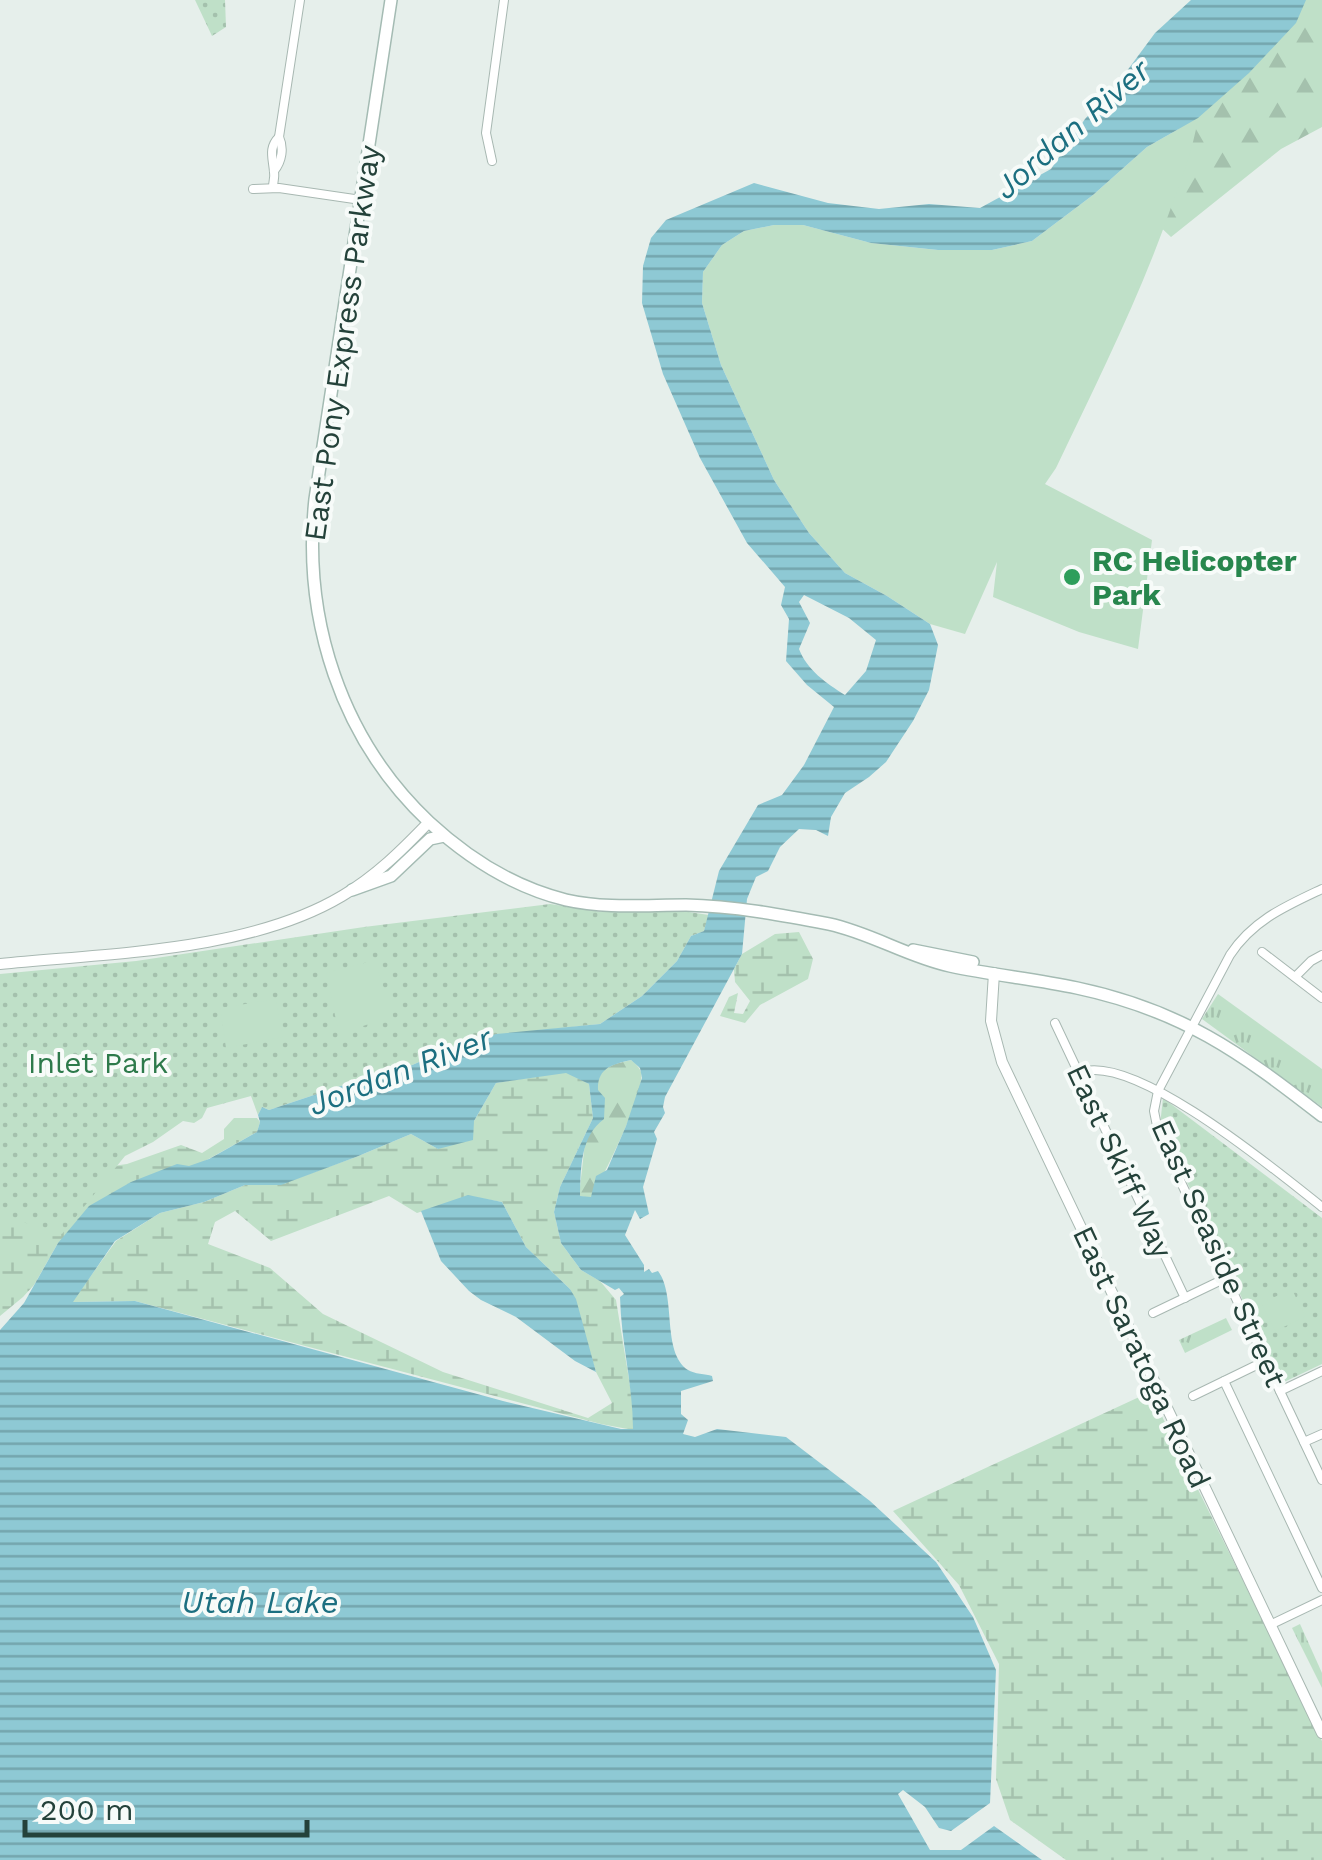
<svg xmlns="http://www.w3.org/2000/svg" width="1322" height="1860" font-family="'Work Sans',sans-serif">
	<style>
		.grass { fill: url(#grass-tufts) }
		.forest { fill: url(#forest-firs) }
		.wetland { fill: url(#wetland-marsh); fill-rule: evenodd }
		.park { fill: url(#park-dots) }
		.pitch { fill: #bfe0c8 }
		.water { fill: url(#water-rules); fill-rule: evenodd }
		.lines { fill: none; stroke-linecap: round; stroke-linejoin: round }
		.minor-casing { stroke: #a8b8b2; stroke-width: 10 }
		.tertiary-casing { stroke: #a8b8b2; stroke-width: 12 }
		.secondary-casing { stroke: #a4bbb3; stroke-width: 14 }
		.minor { stroke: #fff; stroke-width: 8 }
		.tertiary { stroke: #fff; stroke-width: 10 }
		.secondary { stroke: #fff; stroke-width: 11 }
		.leisure-dot { fill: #2e9e5b; stroke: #f7fbf9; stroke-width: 4 }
		.labels { text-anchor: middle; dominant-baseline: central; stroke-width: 8; stroke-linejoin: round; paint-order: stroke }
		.street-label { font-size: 30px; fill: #24423a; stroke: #f7fbf9 }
		.leisure-label { font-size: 30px; font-weight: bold; fill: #27864d; stroke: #f7fbf9; text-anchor: start }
		.park-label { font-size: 30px; fill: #2d7a4b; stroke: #f7fbf9 }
		.water-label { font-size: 32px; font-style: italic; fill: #1c6f80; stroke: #f7fbf9 }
	</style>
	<defs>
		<pattern id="grass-tufts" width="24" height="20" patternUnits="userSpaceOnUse" patternTransform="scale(2.5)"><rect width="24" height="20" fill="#bfe0c8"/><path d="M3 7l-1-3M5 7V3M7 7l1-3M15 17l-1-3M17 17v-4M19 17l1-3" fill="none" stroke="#a4c1ad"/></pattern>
		<pattern id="forest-firs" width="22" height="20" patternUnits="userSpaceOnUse" patternTransform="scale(2.5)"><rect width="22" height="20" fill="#bfe0c8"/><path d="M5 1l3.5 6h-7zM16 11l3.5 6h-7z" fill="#a4c1ad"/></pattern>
		<pattern id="wetland-marsh" width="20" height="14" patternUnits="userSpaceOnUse" patternTransform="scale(2.5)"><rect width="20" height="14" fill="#bfe0c8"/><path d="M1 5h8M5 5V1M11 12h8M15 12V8" fill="none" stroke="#a4c1ad"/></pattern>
		<pattern id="park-dots" width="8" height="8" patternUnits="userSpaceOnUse" patternTransform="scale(2.5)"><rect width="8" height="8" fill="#bfe0c8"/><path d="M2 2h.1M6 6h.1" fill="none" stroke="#a4c1ad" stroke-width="1.8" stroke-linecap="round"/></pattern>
		<pattern id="water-rules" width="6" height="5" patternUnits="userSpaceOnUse" patternTransform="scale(2.5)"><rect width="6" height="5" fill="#8ec9d4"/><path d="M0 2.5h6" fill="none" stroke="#74a5ad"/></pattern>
	</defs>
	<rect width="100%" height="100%" fill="#e6efeb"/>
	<g class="grass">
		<polygon points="1218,994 1322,1069 1322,1107 1202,1019"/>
		<polygon points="1226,1318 1232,1330 1185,1353 1179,1340"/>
		<polygon points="1300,1624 1322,1673 1322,1688 1292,1628"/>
	</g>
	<g class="forest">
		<polygon points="1300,0 1322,0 1322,127 1281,149 1171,237 1121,190"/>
		<path d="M631,1060C636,1064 639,1067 641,1072C646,1092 603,1177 591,1198L579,1196L585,1142L593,1127L598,1079L603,1070L615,1064Z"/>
	</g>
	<g class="wetland">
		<polygon points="799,932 813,959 808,979 760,1005 745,1023 720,1016 729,997 738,993 734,1013 743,1014 750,1001 735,982 734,969 742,954 775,934"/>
		<path d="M566,1072L589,1084L593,1118L560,1187L554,1212L561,1243L581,1270L600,1281L616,1300L633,1404V1430L601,1424L135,1301L72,1302L116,1241L160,1213L204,1202L245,1185L281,1184L356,1157L411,1134L438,1149L474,1121L496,1083ZM389,1196L417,1213L468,1196L502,1202L526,1247L570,1289L596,1372L612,1403L588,1418L443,1372L323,1314L270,1268L208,1244L215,1222L235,1211L271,1241Z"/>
		<polygon points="234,1118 257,1118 260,1122 257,1132 58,1243 34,1285 23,1297 0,1316 0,1214 98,1168 127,1164 181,1145 202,1153 224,1139 224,1129"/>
		<polygon points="1150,1392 1322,1741 1322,1860 1066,1860 1010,1820 996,1779 999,1664 959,1585 893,1511"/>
	</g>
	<g class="park">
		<polygon points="195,0 225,0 226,27 212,36"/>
		<polygon points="550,904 602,912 682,911 709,915 704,931 691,936 677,961 642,996 600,1024 554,1029 442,1052 387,1076 344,1085 269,1110 262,1107 258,1115 251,1096 207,1108 202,1118 194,1123 183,1121 153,1142 125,1156 62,1234 0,1215 0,974 136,961 364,927"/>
		<polygon points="1163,1098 1322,1218 1322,1364 1282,1383 1160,1125"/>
	</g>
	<g class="pitch">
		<path d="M1198,118C1193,151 1180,182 1169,213C1138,301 1096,384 1056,468L1045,484L1152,540L1138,649L1079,632L993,597L997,562L965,634L930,624L887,596L845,573L809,533L774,480L721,365L702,303L703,272L722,245L744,231L774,225H803L871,243L938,250H992L1032,241L1093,195L1147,147Z"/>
		<polygon points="368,962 378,970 393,1016 339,1034 326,973"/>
		<polygon points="276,999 283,1037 226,1048 220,1008"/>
		<polygon points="1292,1289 1305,1317 1275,1331 1261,1303"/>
	</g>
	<g class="water">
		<path d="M1191,0H1306L1296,23L1249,73L1198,118L1147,147L1093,195L1032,241L992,250H938L871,243L803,225H774L744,231L722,245L703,272L702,303L721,365L774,480L809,533L845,573L887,596L930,624L938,645L929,690L913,721L886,762L869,777L845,793L831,817L828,836L816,830L799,829L780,847L768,871L756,877L747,899L742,954L665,1097L663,1107L665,1113L654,1132L657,1139L643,1187L649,1214L640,1219L635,1210L625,1235L644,1265V1272L649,1269L652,1273L658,1271C677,1296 661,1352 688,1370C694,1374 706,1374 712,1376L713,1381L681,1391V1414L688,1420L683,1434L695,1437L717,1429L786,1437L870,1501L936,1562L973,1617L996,1670L990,1803L951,1831L939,1828L925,1807L903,1790L898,1794L930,1850H961L994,1826L1042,1860H0V1330L24,1303L58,1243L89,1206L131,1182L177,1164L189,1166L209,1159L257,1132L260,1122L258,1115L262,1107L269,1110L344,1085L387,1076L442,1052L496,1034L600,1024L642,996L677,961L691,936L704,931L719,871L758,805L782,795L804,765L834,707L807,685L786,661L789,619L781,605L785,587L747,543L700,458L663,374L642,303L643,266L651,238L666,220L754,183L828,203L879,209L929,204L980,208L1051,169L1085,119L1118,83L1155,33ZM804,595L849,618L876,640L866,671L845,695C826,683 807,670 799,649L810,623L799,602ZM631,1060L640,1068L642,1078L626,1126L607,1170L596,1176L591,1197L580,1196C581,1167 580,1137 604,1119L605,1098L598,1090C597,1068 613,1064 631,1060ZM566,1073L589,1084L593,1118L560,1187L554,1212L561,1243L581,1270L615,1290L619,1288L624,1294L620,1297C621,1342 633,1385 633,1429H621L503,1401L135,1301L73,1302L115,1241L160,1213L204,1202L245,1185H281L356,1157L411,1134L438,1149L473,1140L474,1121L496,1083Z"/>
		<polygon points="468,1195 502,1202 526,1247 570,1289 576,1299 596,1372 575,1361 516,1317 481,1300 469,1291 441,1261 421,1211"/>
	</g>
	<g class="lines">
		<g class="minor-casing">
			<g id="minor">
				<polyline points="492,161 486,133 504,0"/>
				<path d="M274,171C282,161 284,148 279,137L300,0"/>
				<path d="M273,187C273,182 275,177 274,172C273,158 268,148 279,137"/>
				<polyline points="253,189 279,188 361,200"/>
				<path d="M1322,889C1286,906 1253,920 1230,955L1158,1091L1154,1111L1159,1136L1322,1480"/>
				<polyline points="1262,952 1322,998"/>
				<polyline points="1295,977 1311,961 1322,955"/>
				<polyline points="1055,1023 1185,1298"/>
				<path d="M1079,1073C1132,1050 1279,1173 1322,1207"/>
				<polyline points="1153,1313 1226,1278"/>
				<polyline points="1224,1381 1322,1588"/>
				<polyline points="1280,1391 1322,1371"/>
				<polyline points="1193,1396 1265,1361"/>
				<polyline points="1304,1442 1322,1434"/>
				<polyline points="1270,1625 1322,1600"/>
			</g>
		</g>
		<g class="tertiary-casing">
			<g id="tertiary">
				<path d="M0,964C108,953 248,952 342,896C376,876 402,850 429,822"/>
				<polyline points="994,973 991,1021 1002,1062 1322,1733"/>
			</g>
		</g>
		<g class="secondary-casing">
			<g id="secondary">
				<path d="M391,0L315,499C302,619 341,739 429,822C469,859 513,887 566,900C606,909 645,905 686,905C734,906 782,915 829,924C871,933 908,957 950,966C992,975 1035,979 1077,988C1181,1010 1240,1052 1322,1116"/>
				<polyline points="352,890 391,876 430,839 444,836"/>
				<polyline points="913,950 973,962"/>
			</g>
		</g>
		<use href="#minor" class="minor"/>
		<use href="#tertiary" class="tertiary"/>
		<use href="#secondary" class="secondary"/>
	</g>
	<circle class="leisure-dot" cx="1072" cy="577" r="10"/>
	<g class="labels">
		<g class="street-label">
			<text transform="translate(342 343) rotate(-82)">East Pony Express Parkway</text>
			<text transform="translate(1120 1161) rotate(65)">East Skiff Way</text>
			<text transform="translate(1219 1253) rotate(66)">East Seaside Street</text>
			<text transform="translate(1142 1357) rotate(65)">East Saratoga Road</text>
		</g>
		<g class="leisure-label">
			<text x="1092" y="560">RC Helicopter<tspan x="1092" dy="34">Park</tspan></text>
		</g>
		<g class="park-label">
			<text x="98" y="1062">Inlet Park</text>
		</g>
		<g class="water-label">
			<text transform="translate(1072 129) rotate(-41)">Jordan River</text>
			<text transform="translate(400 1071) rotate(-21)">Jordan River</text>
			<text x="260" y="1602">Utah Lake</text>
		</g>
	</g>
	<path d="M25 1820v15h282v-15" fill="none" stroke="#24423a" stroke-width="5"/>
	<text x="40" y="1820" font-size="30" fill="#24423a" stroke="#f7fbf9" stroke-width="8" paint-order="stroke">200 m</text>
</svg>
